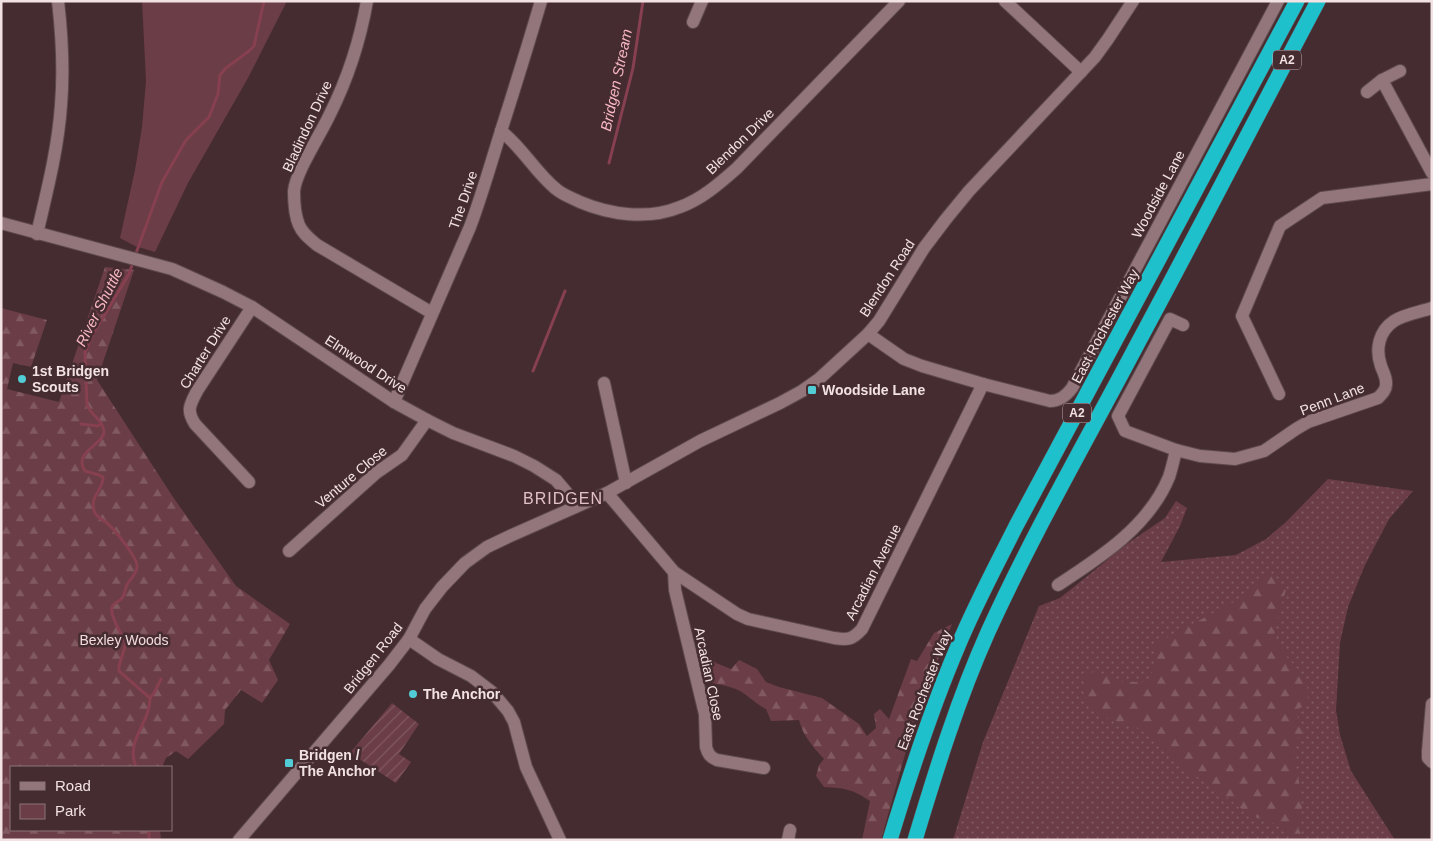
<svg xmlns="http://www.w3.org/2000/svg" width="1433" height="841" font-family="Helvetica,sans-serif">
	<style>
		.grass { fill: url(#grass-dots) }
		.forest { fill: url(#forest-firs) }
		.park { fill: #6b3d46 }
		.garden { fill: url(#garden-furrows) }
		.lines { fill: none; stroke-linecap: round; stroke-linejoin: round }
		.stream { stroke: #864050; stroke-width: 3 }
		.street-casing { stroke: #5e4a4d; stroke-width: 14 }
		.secondary-casing { stroke: #5e4a4d; stroke-width: 14 }
		.highway-casing { stroke: #5e4a4d; stroke-width: 16 }
		.street { stroke: #93767b; stroke-width: 12 }
		.secondary { stroke: #93767b; stroke-width: 12 }
		.highway { stroke: #1ec0cb; stroke-width: 15 }
		.poi-dot { fill: #52ccd5; stroke: #452c30; stroke-width: 2 }
		.labels { text-anchor: middle; dominant-baseline: central; stroke-width: 5; stroke-linejoin: round; paint-order: stroke }
		.shield { fill: #452c30; stroke: #bfabae; stroke-width: 1 }
		.shield-label { font-size: 12px; font-weight: bold; fill: #f3e2e4 }
		.street-label { font-size: 14px; fill: #f3e2e4; stroke: #452c30 }
		.poi-label { font-size: 14px; font-weight: bold; fill: #f3e2e4; stroke: #452c30; text-anchor: start }
		.park-label { font-size: 14px; fill: #f3dce0; stroke: #452c30 }
		.water-label { font-size: 15px; font-style: italic; fill: #f8b7c2; stroke: #452c30 }
		.quarter-label { font-size: 16px; letter-spacing: 1px; fill: #e1c1c6; stroke: #452c30 }
	</style>
	<defs>
		<pattern id="grass-dots" width="8" height="8" patternUnits="userSpaceOnUse" patternTransform="scale(1.25)"><rect width="8" height="8" fill="#6b3d46"/><path d="M2 2h.1M6 6h.1" fill="none" stroke="#815961" stroke-width="1.8" stroke-linecap="round"/></pattern>
		<pattern id="forest-firs" width="22" height="20" patternUnits="userSpaceOnUse" patternTransform="scale(1.25)"><rect width="22" height="20" fill="#6b3d46"/><path d="M5 1l3.5 6h-7zM16 11l3.5 6h-7z" fill="#815961"/></pattern>
		<pattern id="garden-furrows" width="10" height="10" patternUnits="userSpaceOnUse" patternTransform="scale(1.25)"><rect width="10" height="10" fill="#6b3d46"/><path d="M-1 1l2-2M0 10L10 0M9 11l2-2" fill="none" stroke="#815961"/></pattern>
	</defs>
	<rect width="100%" height="100%" fill="#452c30"/>
	<polygon class="grass" points="1328,479 1413,491 1389,519 1365,565 1348,607 1340,643 1336,710 1340,735 1351,771 1395,840 953,840 983,742 1039,606 1060,598 1106,561 1118,550 1165,518 1176,501 1187,508 1180,526 1161,562 1236,555 1266,539 1286,522"/>
	<g class="forest">
		<polygon points="105,267 134,270 97,380 173,497 236,586 290,624 269,660 278,680 262,703 241,690 225,710 224,724 188,759 176,751 166,758 162,767 11,767 11,830 160,830 161,840 1,840 1,308 47,320 31,367 13,363 7,389 59,402"/>
		<polygon points="1270,573 1286,590 1279,613 1274,636 1286,656 1307,680 1308,704 1294,711 1305,730 1292,745 1300,787 1302,810 1298,828 1304,840 1290,840 1284,826 1272,823 1248,814 1218,790 1185,769 1166,749 1138,728 1109,719 1088,707 1083,673 1098,672 1117,682 1149,682 1156,659 1155,644 1243,597 1255,582"/>
		<path d="M952,624L915,719L881,840H862L870,801C852,789 845,788 824,787L816,776L819,765L824,759C813,747 803,736 799,720L771,721L766,709C758,705 753,700 746,695C735,686 720,685 706,682L701,663L702,657L710,656L716,663L731,669L739,660L757,669L766,682L779,687L822,698L859,724L867,736L876,728L874,714L880,709L889,719L911,659L917,661L934,633Z"/>
	</g>
	<polygon class="park" points="142,1 287,1 248,78 188,183 155,252 135,246 120,238 135,170 142,127 146,81"/>
	<polygon class="garden" points="392,703 419,724 399,754 411,762 396,783 350,753"/>
	<g class="lines">
		<g class="stream">
			<polyline points="609,163 633,68 643,1"/>
			<polyline points="135,256 162,182 186,140 209,117 218,94 220,75 226,68 249,51 254,46 264,1"/>
			<path d="M133,262L129,274L93,334L85,352L87,405C90,414 104,421 104,432C104,444 72,453 85,471L99,475L103,477C104,490 88,496 95,513C97,517 103,520 107,523C114,529 138,558 137,567C137,572 131,579 128,583C125,588 125,594 122,598C120,601 116,602 113,605C107,612 122,635 126,643L119,666V671L150,698"/>
			<polyline points="533,371 565,291"/>
			<polyline points="81,424 98,426 101,424"/>
			<polyline points="150,698 154,693 161,679"/>
			<path d="M136,767C125,740 150,724 150,698"/>
			<polyline points="149,830 149,840"/>
		</g>
		<g class="street-casing">
			<g id="street">
				<path d="M367,1C360,41 348,78 330,114C321,134 296,171 294,191C294,201 295,216 299,225C302,233 310,239 317,245L432,313"/>
				<polyline points="1005,1 1081,72"/>
				<polyline points="693,22 702,1"/>
				<polyline points="1382,80 1432,173"/>
				<polyline points="1367,92 1382,80 1400,71"/>
				<path d="M501,131C523,148 535,172 556,189C563,195 572,198 580,202C611,215 648,220 680,207C702,199 720,183 737,168L899,1"/>
				<path d="M37,234C47,191 58,149 61,105C64,70 62,36 58,1"/>
				<path d="M1183,325L1170,319L1118,416L1125,431L1176,450L1200,456L1235,459L1264,451L1296,429L1308,422L1378,398C1382,394 1386,390 1386,385C1387,378 1383,372 1381,366C1375,349 1379,331 1394,321C1405,314 1420,312 1432,308"/>
				<path d="M868,334L904,359L922,366L983,384L1050,401C1060,401 1066,396 1072,388L1278,1"/>
				<polyline points="604,383 626,483"/>
				<polyline points="1279,394 1242,316 1280,226 1322,198 1432,184"/>
				<path d="M394,402L470,227C482,195 491,163 501,131C515,87 528,45 541,1"/>
				<path d="M249,482L195,424C186,410 190,405 197,391L252,307"/>
				<path d="M607,493L674,572L737,614L748,619L834,638C848,640 852,640 862,629L983,384"/>
				<polyline points="289,551 376,473 402,455 427,420"/>
				<path d="M674,572L675,590L705,714L706,747C708,754 710,757 717,760L764,768"/>
				<path d="M1058,585C1101,557 1149,526 1169,477C1172,468 1174,459 1176,450"/>
				<polyline points="1432,704 1428,751 1428,758 1432,762"/>
				<polyline points="788,840 790,830"/>
			</g>
		</g>
		<g class="secondary-casing">
			<g id="secondary">
				<polyline points="1,223 172,269 223,292 252,307 394,402 427,420 453,433 514,456 534,466 556,480 567,493 575,507"/>
				<polyline points="409,639 438,659 471,676 492,692 508,711 514,722 526,767 560,840"/>
				<polyline points="239,840 389,665 409,639 425,609 442,587 465,563 487,547 510,536 607,493 700,441 780,403 802,391 819,379 868,334 879,321 924,248 946,219 969,191 1095,57 1108,39 1133,1"/>
			</g>
		</g>
		<g class="highway-casing">
			<g id="highway">
				<path d="M890,840C910,774 931,709 958,646C975,605 996,566 1016,526L1297,1"/>
				<path d="M915,840C936,770 958,699 988,632C1033,533 1088,438 1139,341C1200,228 1258,114 1318,1"/>
			</g>
		</g>
		<use href="#street" class="street"/>
		<use href="#secondary" class="secondary"/>
		<use href="#highway" class="highway"/>
	</g>
	<g class="poi-dot">
		<circle cx="22" cy="379" r="5"/>
		<rect x="807" y="385" width="10" height="10" rx="2.5"/>
		<circle cx="413" cy="694" r="5"/>
		<rect x="284" y="758" width="10" height="10" rx="2.5"/>
	</g>
	<g class="labels">
		<g class="shield">
			<rect x="1273" y="50.5" width="28" height="19" rx="4"/>
			<rect x="1063" y="403.5" width="28" height="19" rx="4"/>
		</g>
		<g class="shield-label">
			<text x="1287" y="60">A2</text>
			<text x="1077" y="413">A2</text>
		</g>
		<g class="street-label">
			<text transform="translate(307 126) rotate(-65)">Bladindon Drive</text>
			<text transform="translate(740 141) rotate(-44)">Blendon Drive</text>
			<text transform="translate(1158 194) rotate(-62)">Woodside Lane</text>
			<text transform="translate(463 200) rotate(-71)">The Drive</text>
			<text transform="translate(887 278) rotate(-57)">Blendon Road</text>
			<text transform="translate(1105 326) rotate(-62)">East Rochester Way</text>
			<text transform="translate(205 352) rotate(-58)">Charter Drive</text>
			<text transform="translate(366 364) rotate(33)">Elmwood Drive</text>
			<text transform="translate(1332 399) rotate(-21)">Penn Lane</text>
			<text transform="translate(351 477) rotate(-40)">Venture Close</text>
			<text transform="translate(873 572) rotate(-63)">Arcadian Avenue</text>
			<text transform="translate(373 658) rotate(-52)">Bridgen Road</text>
			<text transform="translate(709 674) rotate(78)">Arcadian Close</text>
			<text transform="translate(924 690) rotate(-69)">East Rochester Way</text>
		</g>
		<g class="poi-label">
			<text x="32" y="371">1st Bridgen<tspan x="32" dy="16">Scouts</tspan></text>
			<text x="822" y="390">Woodside Lane</text>
			<text x="423" y="694">The Anchor</text>
			<text x="299" y="755">Bridgen /<tspan x="299" dy="16">The Anchor</tspan></text>
		</g>
		<g class="park-label">
			<text x="124" y="640">Bexley Woods</text>
		</g>
		<g class="water-label">
			<text transform="translate(616 80) rotate(-78)">Bridgen Stream</text>
			<text transform="translate(99 307) rotate(-63)">River Shuttle</text>
		</g>
		<g class="quarter-label">
			<text x="563" y="498">BRIDGEN</text>
		</g>
	</g>
	<rect width="1433" height="841" fill="none" stroke="#f3e2e4" stroke-width="5"/>
	<rect x="10" y="766" width="162" height="65" fill="#452c30" stroke="#8b7578"/>
	<rect x="20" y="782" width="25" height="8" fill="#93767b" stroke="#8b7578"/>
	<text x="55" y="791" font-size="15" fill="#f3e2e4">Road</text>
	<rect x="20" y="804" width="25" height="15" fill="#6b3d46" stroke="#8b7578"/>
	<text x="55" y="816" font-size="15" fill="#f3e2e4">Park</text>
</svg>
